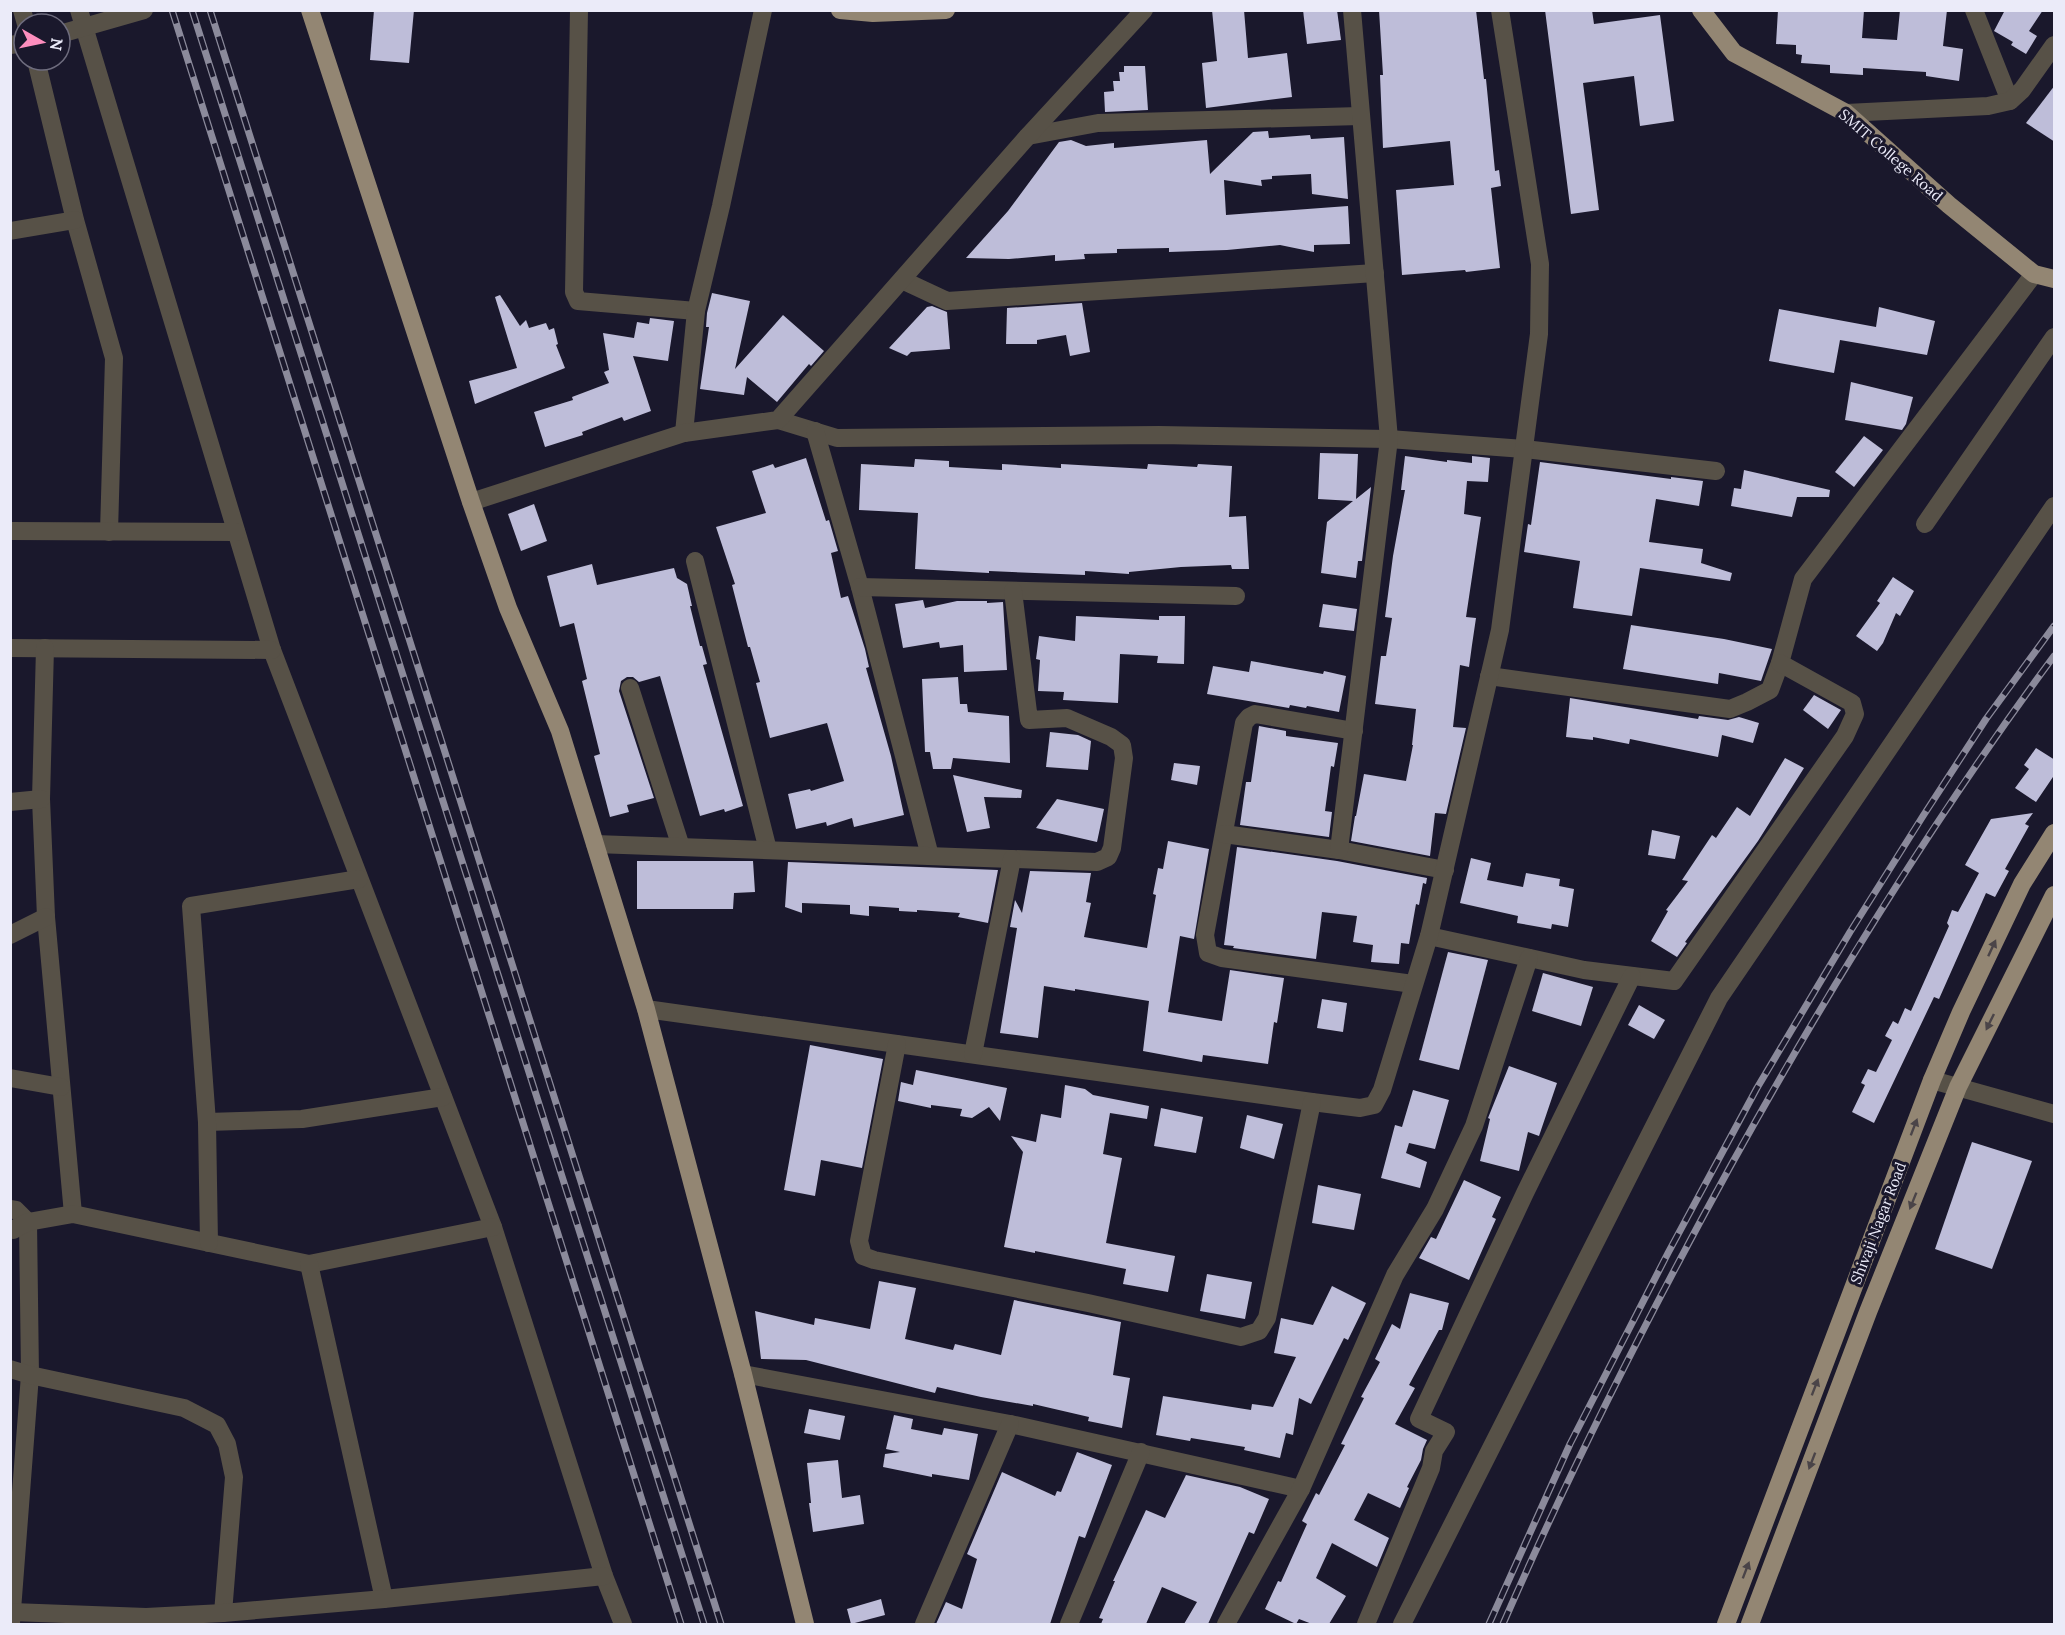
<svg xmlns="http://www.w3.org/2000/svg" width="2065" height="1635" font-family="Lora,serif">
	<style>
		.building { fill: #bebdd9 }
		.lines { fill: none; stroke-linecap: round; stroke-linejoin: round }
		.minor { stroke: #575147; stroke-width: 18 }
		.major { stroke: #938673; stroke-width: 18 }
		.rail-casing { stroke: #8b8a9b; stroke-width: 7 }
		.rail { stroke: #1a182c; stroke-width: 4.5; stroke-dasharray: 14; stroke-linecap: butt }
		.oneway { fill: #4a4448 }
		.labels { text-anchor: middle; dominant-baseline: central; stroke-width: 6; stroke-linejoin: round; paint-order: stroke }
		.street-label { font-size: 15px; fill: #ebebf9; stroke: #1a182c }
	</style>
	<rect width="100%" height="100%" fill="#1a182c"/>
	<g class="building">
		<polygon points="374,10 414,10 409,63 370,60"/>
		<polygon points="1212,10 1244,10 1248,58 1287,53 1292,97 1206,108 1202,63 1217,61"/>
		<polygon points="1303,10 1337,10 1341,40 1307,44"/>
		<polygon points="1379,10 1476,10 1484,79 1486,79 1495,171 1499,170 1501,186 1491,188 1500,268 1466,272 1465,270 1402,275 1396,190 1454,185 1450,141 1383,148 1380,75 1383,75"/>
		<polygon points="1545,10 1592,10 1594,24 1660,15 1674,121 1640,126 1634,76 1583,83 1599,210 1571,214"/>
		<polygon points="1778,10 1864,10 1862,38 1897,40 1900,10 1947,10 1943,46 1963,49 1959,81 1926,76 1926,72 1863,68 1863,75 1830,73 1830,65 1801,63 1802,55 1796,54 1796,45 1776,44"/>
		<polygon points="2005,10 2043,10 2029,31 2037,36 2026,54 2011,45 2013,42 1994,31"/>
		<polygon points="1124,66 1145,66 1148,110 1105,112 1104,92 1114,91 1113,81 1120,81 1119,72 1124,72"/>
		<polygon points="2055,85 2055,142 2026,123"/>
		<polygon points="1268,131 1269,138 1310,135 1311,139 1344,137 1348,199 1312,194 1311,174 1272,176 1272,179 1261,180 1262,186 1224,180 1226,215 1348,206 1350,244 1314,245 1314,252 1280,245 1227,250 1169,252 1169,248 1117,249 1117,253 1084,254 1085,259 1055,261 1055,255 1009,259 966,258 1008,211 1059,142 1071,140 1086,146 1114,143 1114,148 1207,140 1210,174 1253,132"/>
		<polygon points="712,293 750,301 735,369 783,315 824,351 811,366 809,364 777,402 747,377 744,395 700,389 709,327 706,327 707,313"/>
		<polygon points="500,295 520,326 526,320 529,328 546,323 549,330 554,328 558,344 556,345 565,368 475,404 469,381 517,368 495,297"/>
		<polygon points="1082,303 1090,352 1070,356 1066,335 1037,340 1037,344 1006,344 1007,308"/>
		<polygon points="932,306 947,312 950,349 911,352 907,356 889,348 927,307"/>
		<polygon points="1879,307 1935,321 1927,355 1840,340 1834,373 1769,361 1779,309 1876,327"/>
		<polygon points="650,318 674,321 668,361 633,356 651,411 624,421 622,417 582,432 583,435 545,447 534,412 573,400 572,397 609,383 604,372 609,370 603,333 634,338 637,322 649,324"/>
		<polygon points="1851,382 1913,397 1906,424 1902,430 1845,420"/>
		<polygon points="1864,436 1883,450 1854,487 1835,472"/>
		<polygon points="1320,453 1358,454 1356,499 1371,487 1362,561 1358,561 1356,578 1321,573 1327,522 1353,501 1318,499"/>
		<polygon points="1405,456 1447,462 1447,460 1472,463 1472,456 1490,458 1488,482 1467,481 1464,514 1481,517 1466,617 1476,618 1472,645 1469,667 1460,665 1453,727 1466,728 1446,814 1435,813 1430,856 1351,841 1355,816 1356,816 1364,774 1406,781 1413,745 1412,745 1416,709 1375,704 1381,656 1386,656 1392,618 1385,617 1393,556 1405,490 1401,490"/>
		<polygon points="806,458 826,521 829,520 838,551 831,553 841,598 848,596 865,649 869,667 866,668 891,756 904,815 854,827 852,818 827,826 826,822 796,829 788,794 810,789 811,791 844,781 827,723 770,738 756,683 760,682 750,647 748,647 732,585 735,584 716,527 766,513 752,471 773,464 775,468"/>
		<polygon points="915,459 949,461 949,467 1002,470 1002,464 1061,468 1061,464 1147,469 1148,464 1197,467 1198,464 1232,466 1229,517 1246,516 1249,569 1232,569 1231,565 1181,567 1129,572 1129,574 1085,571 1085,575 989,571 989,573 915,569 918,513 859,510 861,464 914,467"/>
		<polygon points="1540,462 1671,479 1671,477 1703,481 1699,506 1656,499 1649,542 1703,549 1701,563 1732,573 1730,581 1640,568 1632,616 1573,608 1580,561 1524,552 1528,524 1531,525"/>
		<polygon points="1744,470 1830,490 1829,497 1797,497 1792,517 1731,506 1734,488 1741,489"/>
		<polygon points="534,504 547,541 521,551 508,514"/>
		<polygon points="592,564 597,585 674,568 677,578 687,584 692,606 690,606 700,646 702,646 707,664 703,665 743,806 725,812 724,809 700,816 660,676 639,682 633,677 627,677 621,681 619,691 654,798 627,805 629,812 610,817 594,756 600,754 582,681 587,679 574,623 560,627 547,576"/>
		<polygon points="1893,577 1914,591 1900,616 1896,613 1883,643 1877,651 1856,636 1880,603 1877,601"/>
		<polygon points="923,600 925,608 957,601 987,601 987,603 1003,602 1007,670 964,672 963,645 940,648 939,642 903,648 895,604"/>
		<polygon points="1323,604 1357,609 1354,631 1319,627"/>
		<polygon points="1076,616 1159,620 1159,616 1185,616 1184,664 1157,663 1158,656 1120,654 1118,703 1063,700 1064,692 1038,691 1040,660 1036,659 1039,636 1075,641"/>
		<polygon points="1631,625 1724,639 1772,649 1761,681 1719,673 1718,684 1623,669"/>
		<polygon points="1251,661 1323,674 1324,671 1346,676 1339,712 1307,706 1306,708 1290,705 1289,708 1207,694 1213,666 1249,672"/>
		<polygon points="958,677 960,704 967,704 968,712 1009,716 1010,763 953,758 951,769 933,769 930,752 925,752 922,679"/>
		<polygon points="1814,695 1841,710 1828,729 1803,710"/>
		<polygon points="1570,698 1698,719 1699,716 1728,720 1739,717 1759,723 1753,743 1722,735 1718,757 1630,739 1629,744 1593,737 1593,740 1566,737"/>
		<polygon points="1259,726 1286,731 1286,736 1338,743 1334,767 1331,766 1325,811 1332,812 1329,837 1240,825 1246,782 1251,782"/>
		<polygon points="1050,732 1078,735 1091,741 1088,770 1046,767"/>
		<polygon points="2036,748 2055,760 2055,774 2036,802 2015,788 2029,769 2024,765"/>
		<polygon points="1785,758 1804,768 1758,841 1685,942 1687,943 1677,957 1651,941 1668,911 1666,910 1688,881 1682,880 1712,835 1716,838 1737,807 1750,816"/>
		<polygon points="1174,763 1200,766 1197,785 1171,780"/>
		<polygon points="953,775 1022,790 1021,798 984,797 990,828 967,832"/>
		<polygon points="1057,799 1104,809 1097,842 1036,828"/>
		<polygon points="2033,813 2025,824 2029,826 2005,869 2009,871 1995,897 1986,893 1939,999 1934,997 1874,1123 1852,1112 1865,1085 1861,1083 1868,1069 1876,1072 1892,1040 1885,1036 1893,1021 1898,1024 1905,1008 1911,1011 1949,926 1947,923 1952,910 1958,912 1979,873 1965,865 1991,819"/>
		<polygon points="1652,830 1680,836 1675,859 1648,855"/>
		<polygon points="1168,841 1209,849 1194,939 1180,936 1168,1012 1222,1021 1230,970 1284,978 1277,1023 1274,1022 1268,1064 1203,1055 1202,1062 1143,1051 1149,1001 1075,989 1075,991 1044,986 1038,1038 1000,1033 1017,928 1010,927 1015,900 1022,913 1030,871 1091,873 1086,902 1091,903 1084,937 1147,948 1156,895 1153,894 1158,868 1163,869"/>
		<polygon points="1237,847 1337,861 1427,878 1426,884 1423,883 1419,905 1416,904 1409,944 1401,943 1399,964 1371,962 1373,945 1353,942 1357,916 1322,912 1316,959 1233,948 1234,946 1224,945"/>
		<polygon points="1471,858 1491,863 1487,880 1523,887 1526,873 1560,879 1559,886 1574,889 1568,927 1552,924 1551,929 1517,923 1518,916 1460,903"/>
		<polygon points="637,861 753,861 755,892 734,893 733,909 637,909"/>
		<polygon points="788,862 998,870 988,923 958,917 960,913 917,910 917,912 899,911 899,908 869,906 869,916 850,914 850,905 802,903 802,913 785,907"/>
		<polygon points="1448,952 1488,960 1459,1070 1419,1060"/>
		<polygon points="1543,973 1593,987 1581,1026 1532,1011"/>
		<polygon points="1322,999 1347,1003 1343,1032 1317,1028"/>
		<polygon points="1639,1005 1665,1020 1654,1039 1628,1025"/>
		<polygon points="810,1045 883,1059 862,1168 821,1160 815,1196 784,1190"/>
		<polygon points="1509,1066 1557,1083 1539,1136 1528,1132 1519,1171 1480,1161 1490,1119 1488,1118"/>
		<polygon points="916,1070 1007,1088 1000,1121 989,1107 972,1118 960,1116 962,1109 931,1105 931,1108 898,1101 901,1082 913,1085"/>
		<polygon points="1065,1085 1085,1089 1093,1095 1149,1106 1147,1119 1110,1113 1103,1154 1122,1158 1106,1243 1175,1256 1168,1292 1123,1284 1126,1269 1035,1251 1035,1253 1004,1247 1023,1152 1011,1136 1036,1142 1041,1114 1061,1118"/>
		<polygon points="1413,1090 1449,1100 1435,1149 1409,1143 1406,1153 1427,1162 1420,1188 1381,1178 1395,1125 1402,1127"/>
		<polygon points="1161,1108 1203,1117 1196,1153 1154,1146"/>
		<polygon points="1247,1115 1283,1124 1274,1159 1240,1148"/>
		<polygon points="1972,1142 2032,1161 1992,1269 1935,1249"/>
		<polygon points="1464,1180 1501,1197 1492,1217 1496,1219 1469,1280 1419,1258 1431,1237 1436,1239"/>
		<polygon points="1318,1185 1361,1194 1354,1230 1312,1223"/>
		<polygon points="1207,1274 1252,1282 1245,1319 1200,1311"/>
		<polygon points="879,1281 916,1288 905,1339 953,1350 955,1344 1001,1355 1014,1300 1121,1322 1113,1375 1130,1378 1122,1428 1088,1421 1089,1417 1033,1404 1033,1406 981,1397 937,1387 935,1393 806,1360 761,1359 755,1311 814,1325 815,1318 870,1329"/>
		<polygon points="1332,1286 1366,1303 1348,1340 1344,1338 1311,1404 1299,1398 1293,1435 1286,1433 1280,1458 1244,1450 1245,1447 1191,1438 1190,1441 1156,1435 1163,1396 1251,1410 1252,1404 1273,1407 1296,1357 1274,1353 1281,1318 1313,1325"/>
		<polygon points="1410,1293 1449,1303 1442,1330 1439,1330 1409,1385 1415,1388 1395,1424 1427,1440 1423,1449 1421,1460 1407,1487 1409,1488 1400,1508 1368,1493 1354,1520 1389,1538 1377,1567 1332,1543 1316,1578 1346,1596 1329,1624 1312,1624 1299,1619 1296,1624 1265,1609 1278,1581 1281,1582 1307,1524 1302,1521 1316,1493 1319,1495 1345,1445 1341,1444 1364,1398 1361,1397 1380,1362 1375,1359 1392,1324 1400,1329"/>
		<polygon points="809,1409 845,1416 840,1440 804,1433"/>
		<polygon points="894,1415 913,1419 911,1429 942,1435 944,1428 978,1434 969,1480 932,1474 932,1477 883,1467 885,1454 900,1452 886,1449"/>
		<polygon points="1077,1452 1112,1465 1085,1538 1079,1536 1050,1624 936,1624 946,1602 962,1609 977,1559 967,1554 1002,1472 1055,1496 1057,1491 1061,1492"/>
		<polygon points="838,1460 842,1498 860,1495 864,1524 813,1532 809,1503 811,1503 807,1463"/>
		<polygon points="1186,1475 1240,1487 1269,1499 1254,1534 1249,1532 1208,1624 1184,1624 1197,1602 1162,1587 1146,1624 1101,1624 1103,1619 1099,1618 1115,1581 1113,1581 1146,1510 1165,1518"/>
		<polygon points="881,1599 885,1615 851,1624 847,1609"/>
	</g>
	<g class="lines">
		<g class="minor">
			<polyline points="22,10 26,24"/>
			<polyline points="79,10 272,650 493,1227 604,1576 623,1624"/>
			<polyline points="579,10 574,292 578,301 696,311"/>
			<polyline points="1974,10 2010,101"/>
			<polyline points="60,34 144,10"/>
			<polyline points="10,45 24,43"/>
			<polyline points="36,60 75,220 114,358 109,532"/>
			<polyline points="1846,113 1988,106 2010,101 2022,90 2054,45"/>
			<polyline points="1028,136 1098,123 1360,116"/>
			<polyline points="10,231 75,220"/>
			<polyline points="902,280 947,301 1375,273"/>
			<polyline points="778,420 837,438 1159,435 1389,439 1524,449 1716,471"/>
			<polyline points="815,431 860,587 930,856"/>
			<polyline points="684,433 696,311 721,206 763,10"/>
			<polyline points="471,502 684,433 778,420 1028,136 1144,10"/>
			<polyline points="1925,524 2054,337"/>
			<polyline points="10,531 236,532"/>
			<polyline points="695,561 768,850"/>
			<polyline points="860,587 1236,596"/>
			<polyline points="10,648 272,650"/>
			<polyline points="45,648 41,799 46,917 73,1214"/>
			<polyline points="1489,676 1730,709 1747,702 1770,690 1780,663 1803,579 2034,274"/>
			<polyline points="630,688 681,847"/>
			<polyline points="1354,731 1255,714 1249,717 1244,723 1205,935 1208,953 1222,958 1413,984"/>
			<polyline points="10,802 41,799"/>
			<polyline points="1224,834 1339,850 1445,870"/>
			<polyline points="595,844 1097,862 1108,857 1112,848 1124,758 1122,745 1111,737 1067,718 1029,720 1013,591"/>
			<polyline points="1339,850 1389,439 1352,10"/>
			<polyline points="10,935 46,917"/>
			<polyline points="1429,936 1584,970 1674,981 1845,736 1855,714 1852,703 1780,663"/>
			<polyline points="646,1009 1312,1102 1360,1108 1374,1105 1382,1090 1429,936 1500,630 1539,334 1540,264 1500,10"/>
			<polyline points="897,1044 859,1241 863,1256 874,1260 1088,1303 1241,1337 1259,1331 1267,1318 1312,1102"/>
			<polyline points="973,1054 1012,859"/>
			<polyline points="10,1078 61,1087"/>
			<polyline points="1932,1080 2054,1114"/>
			<polyline points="207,1122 302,1119 443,1097"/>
			<polyline points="10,1209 16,1210 28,1222 30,1375 11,1623"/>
			<polyline points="10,1229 13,1230 28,1222 73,1214 309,1264 493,1227"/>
			<polyline points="209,1243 207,1122 191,906 359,879"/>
			<polyline points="309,1264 384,1599"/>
			<polyline points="10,1369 30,1375 184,1408 217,1425 227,1444 234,1477 223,1613"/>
			<polyline points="743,1374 1010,1424 1301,1489"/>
			<polyline points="12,1612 146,1617 223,1613 384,1599 604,1576"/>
			<polyline points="924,1624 1010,1424"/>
			<polyline points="1069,1624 1141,1452"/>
			<polyline points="1226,1624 1301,1489 1395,1275 1435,1209 1474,1126 1529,958"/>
			<polyline points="1366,1624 1431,1468 1434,1451 1446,1432 1419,1419 1525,1193 1632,976"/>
			<polyline points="1402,1624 1719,998 2054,506"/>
		</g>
		<g class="major">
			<polyline points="310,10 471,502 508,608 560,731 646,1009 743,1374 805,1624"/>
			<polyline points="840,10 873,13 946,10"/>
			<polyline points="1701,10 1734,53 1846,113 1949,205 2034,274 2054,279"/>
			<polyline points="1726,1624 1932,1080 1961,1012 2022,884 2054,833"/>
			<polyline points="1750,1624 1868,1312 1958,1087 2054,895"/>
		</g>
		<g class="rail-casing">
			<g id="rail">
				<polyline points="172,10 681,1624"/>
				<polyline points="192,10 704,1624"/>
				<polyline points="210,10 721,1624"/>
				<polyline points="1489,1624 1570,1444 1668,1253 1757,1088 1850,932 1923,816 1986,719 2054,626"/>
				<path d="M1503,1624C1571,1468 1648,1316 1730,1167C1828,990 1934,818 2054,656"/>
			</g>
		</g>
		<use href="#rail" class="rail"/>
	</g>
	<defs><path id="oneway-solid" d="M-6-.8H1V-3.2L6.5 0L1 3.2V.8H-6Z" transform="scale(1.5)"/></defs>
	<g class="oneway">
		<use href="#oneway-solid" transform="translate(1992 948) rotate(-65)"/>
		<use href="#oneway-solid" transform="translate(1990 1022) rotate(116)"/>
		<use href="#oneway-solid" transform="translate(1914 1127) rotate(-69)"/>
		<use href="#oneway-solid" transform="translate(1913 1201) rotate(112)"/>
		<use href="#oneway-solid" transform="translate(1815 1387) rotate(-69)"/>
		<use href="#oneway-solid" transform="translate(1812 1461) rotate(111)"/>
		<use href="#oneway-solid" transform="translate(1746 1570) rotate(-69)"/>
	</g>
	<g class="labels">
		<g class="street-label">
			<text transform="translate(1891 155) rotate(41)">SMIT College Road</text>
			<text transform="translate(1878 1223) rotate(-69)">Shivaji Nagar Road</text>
		</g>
	</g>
	<rect width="2065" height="1635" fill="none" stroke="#ebebf9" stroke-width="24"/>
	<g transform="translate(42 42) rotate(99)"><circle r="28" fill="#1a182c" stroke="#6e6c7e" stroke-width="1.5"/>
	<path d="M0-4.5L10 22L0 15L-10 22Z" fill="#fd8ebe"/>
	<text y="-9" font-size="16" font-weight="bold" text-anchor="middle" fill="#ebebf9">N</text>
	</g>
</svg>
